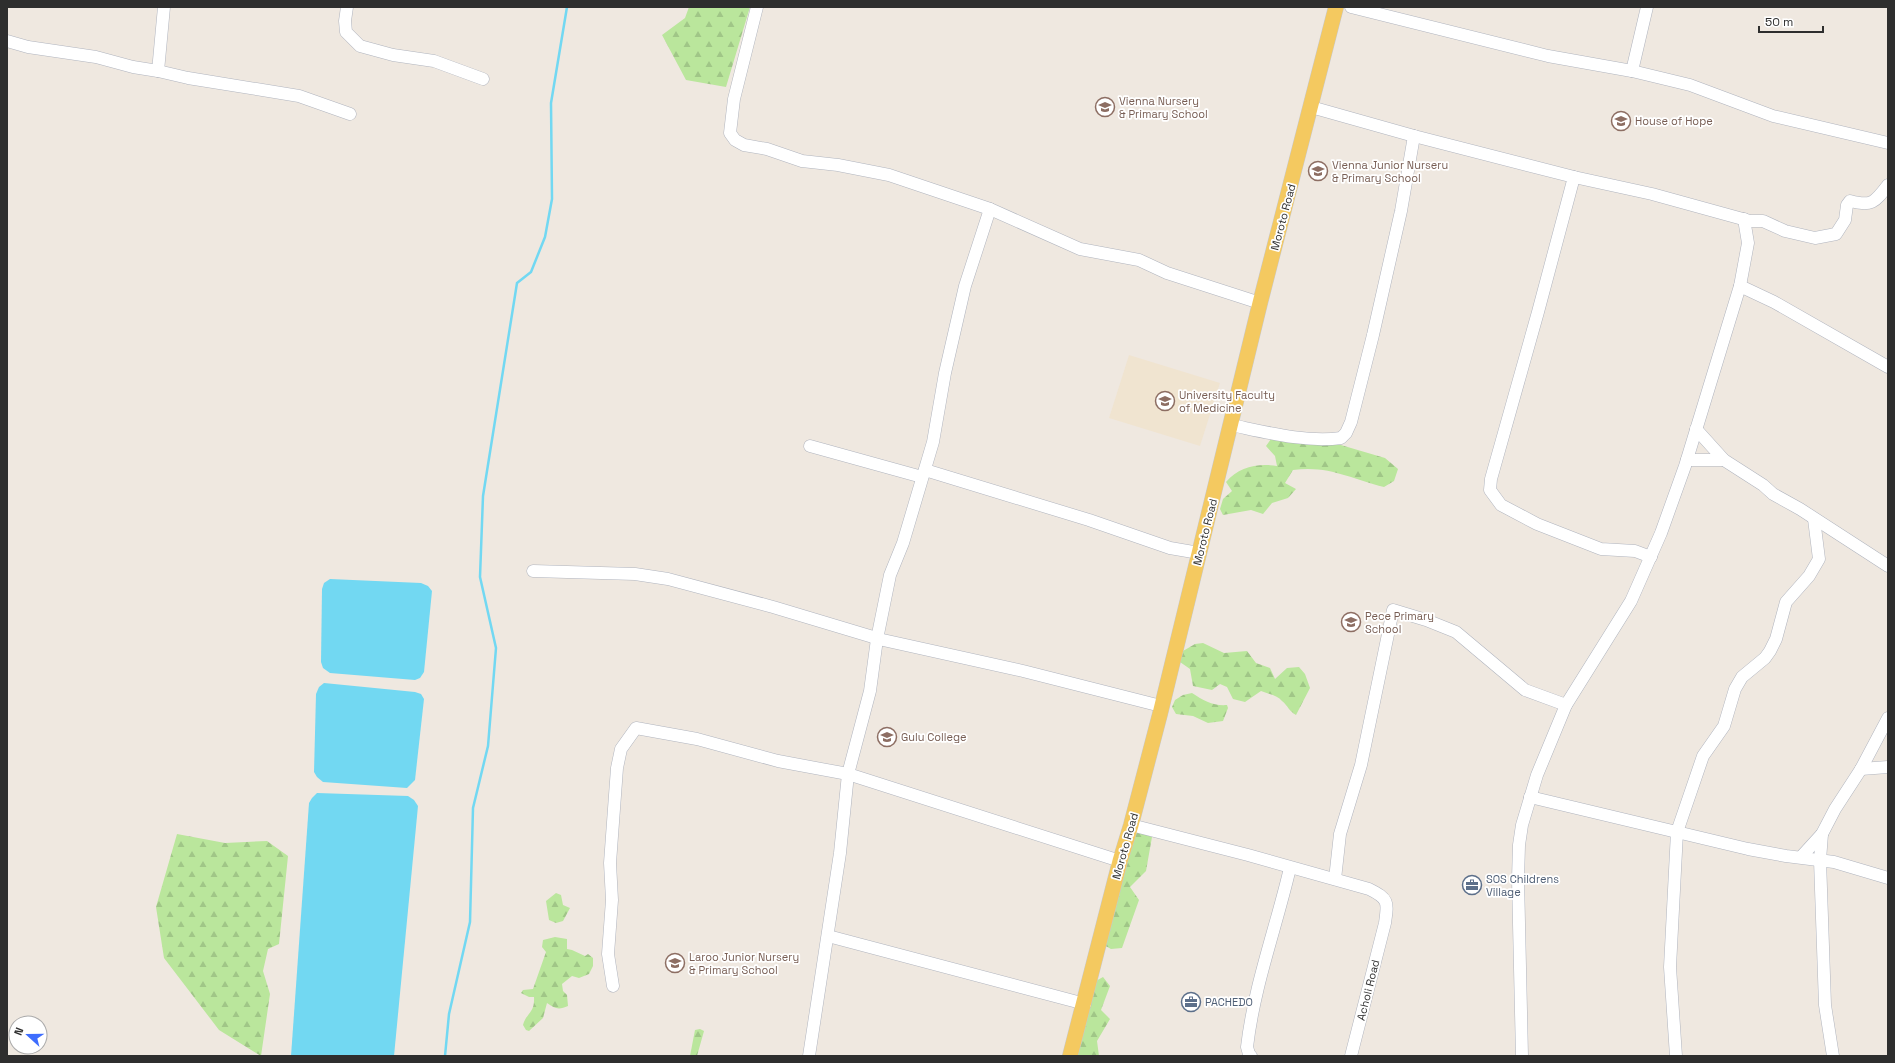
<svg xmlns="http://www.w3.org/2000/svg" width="1895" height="1063" font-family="'Space Grotesk',sans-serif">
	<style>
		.education { fill: #f0e4d0 }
		.forest { fill: url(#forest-firs) }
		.water { fill: #72d8f2 }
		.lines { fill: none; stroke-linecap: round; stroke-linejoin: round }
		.stream { stroke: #72d8f2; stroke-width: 2.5 }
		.minor-casing { stroke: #b0b4be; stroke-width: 13 }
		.major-casing { stroke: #c9c9c9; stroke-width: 16 }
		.minor { stroke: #fff; stroke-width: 12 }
		.major { stroke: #f4c960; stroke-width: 15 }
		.labels { text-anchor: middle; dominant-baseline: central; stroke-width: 3.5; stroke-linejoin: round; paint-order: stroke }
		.education-label { font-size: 11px; fill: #785e54; stroke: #fff; text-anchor: start }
		.street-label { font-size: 11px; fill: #2e2e2e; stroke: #fff }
		.service-label { font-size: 11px; fill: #4e5e75; stroke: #fff; text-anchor: start }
	</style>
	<defs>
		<pattern id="forest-firs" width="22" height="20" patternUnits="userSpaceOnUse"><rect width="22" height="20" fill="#bae69c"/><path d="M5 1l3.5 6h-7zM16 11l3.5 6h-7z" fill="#a0c687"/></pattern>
	</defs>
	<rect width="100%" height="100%" fill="#efe8e0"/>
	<polygon class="education" points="1129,355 1220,383 1200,446 1109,418"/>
	<g class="forest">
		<polygon points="689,7 750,7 726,87 686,80 662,35 685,18"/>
		<path d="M1271,439L1334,443L1385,458L1398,469L1394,481L1384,487C1351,479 1329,465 1293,470L1285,483L1296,489L1288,498L1272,503L1263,514L1251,510L1223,515L1220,509L1223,499L1232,491L1226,482C1239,467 1257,463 1277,466L1275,456L1266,446Z"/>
		<path d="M1203,643L1224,653L1247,651L1256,663L1270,668L1275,679L1287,668L1299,667L1305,674L1310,688L1296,715C1289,711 1288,706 1282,701C1277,695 1269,694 1261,691L1245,702L1233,699L1227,687L1220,684L1212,690L1193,686L1190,669L1180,662L1183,651L1195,644Z"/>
		<path d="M1192,693C1204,701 1213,706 1227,705L1228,708L1223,721L1208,723L1193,716L1176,714L1172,707L1175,700L1183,695Z"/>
		<polygon points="1132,829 1152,837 1146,871 1130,887 1139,900 1122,948 1111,949 1100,943"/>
		<polygon points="177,834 225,843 267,841 288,856 279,944 268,949 263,971 270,994 261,1056 219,1030 164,958 156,907"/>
		<polygon points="556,893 561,895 563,905 570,908 563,921 556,923 549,920 546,901"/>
		<path d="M555,937L567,939V949L572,950L585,956L588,954L593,958V966L589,974L579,978L572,976L562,984L563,991L567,995L568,1006C559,1010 555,1009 547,1003L543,1018L529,1031L526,1030L523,1025C526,1013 535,1013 534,997H529L521,993L523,990L533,989L546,952L542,947L543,940Z"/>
		<polygon points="1103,977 1110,986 1101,1010 1110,1019 1097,1041 1099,1056 1072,1056 1094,982"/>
		<polygon points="700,1029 704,1031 697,1056 690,1056 695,1030"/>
	</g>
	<g class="water">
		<polygon points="330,579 421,583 428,586 432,591 424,672 420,678 415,680 330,673 323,668 321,662 322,589 324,583"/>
		<polygon points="324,683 415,692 421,694 424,699 415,780 407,788 323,782 317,777 314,772 316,694 319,687"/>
		<polygon points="317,793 408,796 414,800 418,806 394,1056 291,1056 309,803 312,798"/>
	</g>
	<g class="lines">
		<polyline class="stream" points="445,1056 449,1014 470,922 473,808 488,746 496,648 480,577 483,496 517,283 531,272 545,237 552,199 551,103 567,7"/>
		<g class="minor-casing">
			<g id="minor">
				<polyline points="347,7 345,21 346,32 360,46 393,55 434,61 483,79"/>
				<polyline points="757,7 734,99 730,133 735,140 744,145 767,149 802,161 838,165 889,175 990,209 1080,249 1139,260 1167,273 1260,303"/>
				<polyline points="1351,7 1548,56 1632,71 1690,85 1773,116 1888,143"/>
				<polyline points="7,41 28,47 96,57 133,67 158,71 188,78 299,96 350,114"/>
				<polyline points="158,71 164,7"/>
				<polyline points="1632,71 1647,7"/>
				<polyline points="1311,107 1414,136 1574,177 1538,312 1491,479 1490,490 1501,505 1537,524 1601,549 1635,551 1651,557"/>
				<path d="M1574,177L1652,194L1750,221H1763L1785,231L1815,238L1836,234L1845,220L1847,205L1850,201C1872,207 1875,202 1888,185"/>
				<polyline points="1740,286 1774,302 1888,367"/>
				<path d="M1231,425C1265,432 1307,443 1341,438L1346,433L1351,422L1373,335L1401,211L1414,136"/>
				<polyline points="1696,429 1724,460 1763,485 1773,494 1800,509 1888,566"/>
				<polyline points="810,446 922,477"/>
				<polyline points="1687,460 1724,460"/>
				<polyline points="925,470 1089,520 1170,548 1199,553"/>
				<polyline points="533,571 635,574 668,579 773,607 883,640 1023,671 1161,706"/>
				<polyline points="1861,769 1888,767"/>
				<polyline points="1530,797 1748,849 1786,856 1834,862 1888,878"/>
				<path d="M1131,825L1248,855L1369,889C1389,899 1388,902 1385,923L1351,1056"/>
				<polyline points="1822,834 1820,860 1825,1005 1833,1056"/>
				<polyline points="1801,857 1822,834 1835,809 1861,769 1888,718"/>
				<polyline points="1335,879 1340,834 1361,765 1393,610 1426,620 1456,632 1525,690 1566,705"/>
				<polyline points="828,936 1085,1004"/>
				<polyline points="613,986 608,954 612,900 610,863 617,768 621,749 636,728 697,739 778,761 848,774 1120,861"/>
				<polyline points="809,1056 840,853 848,774 870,691 877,639 890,575 903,543 933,442 945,373 965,286 990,209"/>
				<path d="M1251,1056L1249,1054L1247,1047C1254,986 1276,928 1290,868"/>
				<polyline points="1522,1056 1518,879 1519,845 1522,825 1537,775 1566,705 1631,601 1661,533 1685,466 1740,286 1748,243 1744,219"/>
				<polyline points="1676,1056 1670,967 1677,832 1703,756 1724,726 1735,689 1742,677 1765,658 1770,651 1776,639 1786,602 1809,576 1819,559 1814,519"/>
			</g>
		</g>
		<g class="major-casing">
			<polyline id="major" points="1070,1056 1120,861 1131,825 1160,714 1260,303 1336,7"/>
		</g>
		<use href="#minor" class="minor"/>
		<use href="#major" class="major"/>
	</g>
	<defs>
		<g id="school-ring" transform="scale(1)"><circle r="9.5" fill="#fff" stroke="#8d6e63" stroke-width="1.5"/><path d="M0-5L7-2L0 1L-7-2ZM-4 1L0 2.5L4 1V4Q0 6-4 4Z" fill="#8d6e63"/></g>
		<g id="university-ring" transform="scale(1)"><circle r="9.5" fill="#fff" stroke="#8d6e63" stroke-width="1.5"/><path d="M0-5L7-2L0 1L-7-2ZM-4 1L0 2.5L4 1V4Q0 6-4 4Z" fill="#8d6e63"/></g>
		<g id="office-ring" transform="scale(1)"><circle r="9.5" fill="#fff" stroke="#5c6f8a" stroke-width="1.5"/><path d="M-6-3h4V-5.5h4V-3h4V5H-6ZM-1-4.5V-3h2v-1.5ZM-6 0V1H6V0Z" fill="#5c6f8a"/></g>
	</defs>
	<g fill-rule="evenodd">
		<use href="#school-ring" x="1105" y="107"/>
		<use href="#school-ring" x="1621" y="121"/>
		<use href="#school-ring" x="1318" y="171"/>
		<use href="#university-ring" x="1165" y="401"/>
		<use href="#school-ring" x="1351" y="622"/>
		<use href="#school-ring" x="887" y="737"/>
		<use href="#office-ring" x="1472" y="885"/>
		<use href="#school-ring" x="675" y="963"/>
		<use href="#office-ring" x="1191" y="1002"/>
	</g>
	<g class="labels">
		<g class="education-label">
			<text x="1119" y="101">Vienna Nursery<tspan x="1119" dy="13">&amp; Primary School</tspan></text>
			<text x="1635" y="121">House of Hope</text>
			<text x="1332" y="165">Vienna Junior Nurseru<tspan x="1332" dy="13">&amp; Primary School</tspan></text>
			<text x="1179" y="395">University Faculty<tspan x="1179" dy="13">of Medicine</tspan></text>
			<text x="1365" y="616">Pece Primary<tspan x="1365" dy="13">School</tspan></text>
			<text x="901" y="737">Gulu College</text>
			<text x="689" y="957">Laroo Junior Nursery<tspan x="689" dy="13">&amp; Primary School</tspan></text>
		</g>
		<g class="street-label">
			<text transform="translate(1283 217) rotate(-75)">Moroto Road</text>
			<text transform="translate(1205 532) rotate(-76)">Moroto Road</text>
			<text transform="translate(1125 846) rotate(-74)">Moroto Road</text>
			<text transform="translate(1368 990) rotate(-76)">Acholi Road</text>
		</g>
		<g class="service-label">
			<text x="1486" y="879">SOS Childrens<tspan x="1486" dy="13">Village</tspan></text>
			<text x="1205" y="1002">PACHEDO</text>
		</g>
	</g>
	<rect width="1895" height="1063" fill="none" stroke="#2e2e2e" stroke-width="16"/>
	<g transform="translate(28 1035) rotate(291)"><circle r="19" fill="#ffffff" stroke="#ababab"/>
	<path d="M0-3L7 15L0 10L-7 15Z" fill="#3e6dfe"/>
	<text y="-6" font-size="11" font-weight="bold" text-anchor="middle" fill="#2e2e2e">N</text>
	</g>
	<path d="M1759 26v6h64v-6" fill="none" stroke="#2e2e2e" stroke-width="2"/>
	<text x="1765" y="26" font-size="12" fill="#2e2e2e" stroke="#ffffff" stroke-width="3" paint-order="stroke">50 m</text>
</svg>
